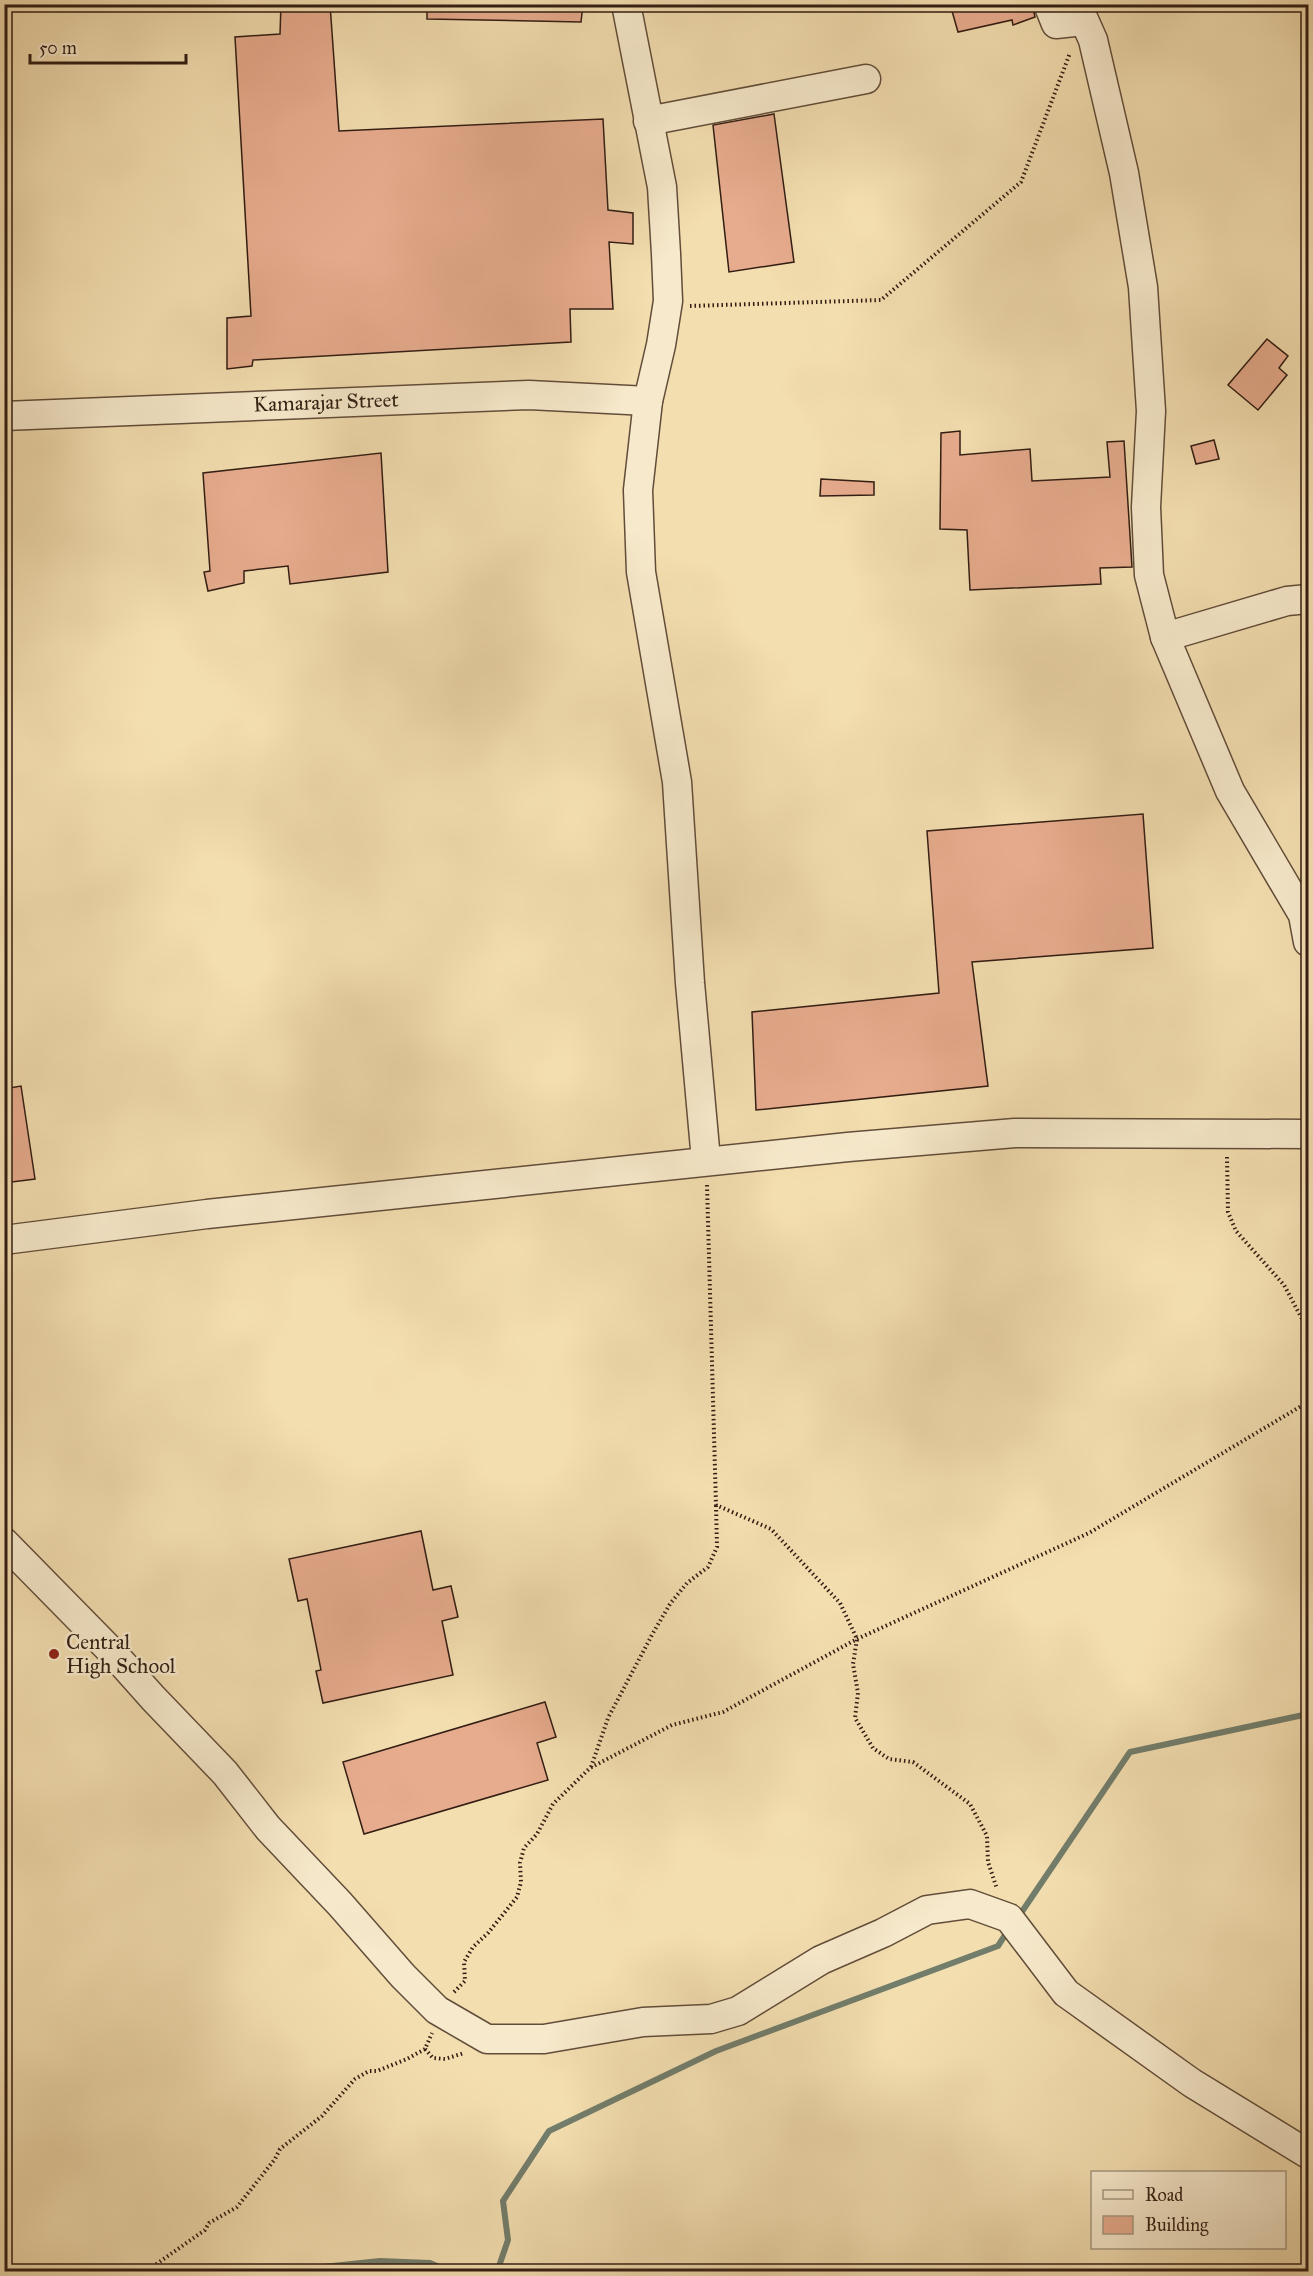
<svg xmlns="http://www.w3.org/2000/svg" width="1313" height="2276" font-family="'IM FELL Great Primer',serif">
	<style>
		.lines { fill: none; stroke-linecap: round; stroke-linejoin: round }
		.stream { stroke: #727d6b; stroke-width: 6 }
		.building { fill: #e7ac8e; stroke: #321d13; stroke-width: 1.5 }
		.minor-casing { stroke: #624d3a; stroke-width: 31 }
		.path { stroke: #321d13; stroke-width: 4; stroke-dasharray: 1.5 3; stroke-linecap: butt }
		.minor { stroke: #f7eacc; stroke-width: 28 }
		.poi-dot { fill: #8f2418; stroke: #f7eacc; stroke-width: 2 }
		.labels { text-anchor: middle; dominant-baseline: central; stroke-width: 5; stroke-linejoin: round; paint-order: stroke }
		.street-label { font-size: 21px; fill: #321d13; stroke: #f7eacc }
		.poi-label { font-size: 21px; fill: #321d13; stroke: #f7eacc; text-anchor: start }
	</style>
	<rect width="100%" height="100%" fill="#f3deb0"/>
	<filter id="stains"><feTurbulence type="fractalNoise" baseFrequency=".00333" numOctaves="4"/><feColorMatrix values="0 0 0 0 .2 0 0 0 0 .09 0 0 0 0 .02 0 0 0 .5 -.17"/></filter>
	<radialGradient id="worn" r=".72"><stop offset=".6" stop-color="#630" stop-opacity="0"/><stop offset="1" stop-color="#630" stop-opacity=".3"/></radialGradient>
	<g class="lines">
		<g class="stream">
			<polyline points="1019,1916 1130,1752 1308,1714"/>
			<polyline points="298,2272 304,2269 380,2261 430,2263 451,2272"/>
			<polyline points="497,2272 508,2240 503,2201 549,2131 716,2051 998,1946 1009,1929"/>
		</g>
	</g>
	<g class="building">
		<polygon points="281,4 330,4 339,131 603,119 608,210 633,213 633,244 609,242 613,309 570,309 571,342 253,360 252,366 227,369 227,318 251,316 235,37 280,34"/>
		<polygon points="427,4 583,4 581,22 427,19"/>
		<polygon points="950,4 1032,4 1035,17 1013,25 1012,20 958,32"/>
		<polygon points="774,114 794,262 729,272 713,125"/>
		<polygon points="1267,339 1288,356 1279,368 1287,375 1258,410 1228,385"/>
		<polygon points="960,431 960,455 1030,449 1032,481 1110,477 1107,442 1124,441 1132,567 1100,568 1101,584 970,590 967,530 940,529 941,433"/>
		<polygon points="1214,440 1219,459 1196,464 1191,446"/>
		<polygon points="381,453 388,572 290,584 288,566 244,571 244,583 208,591 204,572 210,571 203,473"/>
		<polygon points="821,479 874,482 874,495 820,496"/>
		<polygon points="1143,814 1153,948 972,962 988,1086 756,1110 752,1012 939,993 927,831"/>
		<polygon points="21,1086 35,1179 4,1183 4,1089"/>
		<polygon points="421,1531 433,1590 451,1586 458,1617 442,1621 453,1675 323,1703 316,1671 321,1670 307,1599 298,1601 289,1559"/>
		<polygon points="545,1702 556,1737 537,1743 548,1780 364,1834 343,1762"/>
	</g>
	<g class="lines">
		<g class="minor-casing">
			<g id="minor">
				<polyline points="626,4 662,187 666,254 668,301 661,345 648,401 638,490 641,572 677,782 690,983 706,1160"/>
				<polyline points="1048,4 1056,24 1083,21"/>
				<polyline points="1077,4 1093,40 1124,173 1143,287 1151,411 1146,507 1149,575 1165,637 1230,791 1303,915 1308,942"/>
				<polyline points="648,121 866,79"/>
				<polyline points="4,416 529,395 648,401"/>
				<polyline points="1165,637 1287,601 1308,599"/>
				<polyline points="4,1240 207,1214 848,1147 1015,1133 1308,1134"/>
				<polyline points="4,1542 112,1652 153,1698 225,1773 268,1828 340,1904 403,1976 437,2010 487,2039 544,2039 643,2022 711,2019 738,2011 821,1960 883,1933 927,1910 970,1904 1009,1918 1066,1993 1192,2083 1308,2154"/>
			</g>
		</g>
		<g class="path">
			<polyline points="690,306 881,300 1021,182 1070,53"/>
			<polyline points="1227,1157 1228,1212 1236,1231 1284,1285 1308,1330"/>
			<polyline points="707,1185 716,1505 771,1529 840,1603 857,1639 853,1664 858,1693 855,1718 873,1748 889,1759 913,1762 970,1804 987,1836 988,1862 997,1889"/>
			<polyline points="591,1767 608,1718 653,1633 670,1604 687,1583 708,1567 717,1547 716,1505"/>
			<polyline points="454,1992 465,1981 464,1962 473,1947 488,1933 517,1897 521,1882 520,1863 524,1848 537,1834 553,1804 590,1768 672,1725 723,1712 857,1639 1089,1533 1308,1402"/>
			<polyline points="425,2049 433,2058 445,2059 464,2053"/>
			<polyline points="145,2272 205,2230 209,2223 237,2207 275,2159 280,2149 322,2116 355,2079 369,2071 377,2071 407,2059 425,2049 432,2033"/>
		</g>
		<use href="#minor" class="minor"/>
	</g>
	<circle class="poi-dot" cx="54" cy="1654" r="6"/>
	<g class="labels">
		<g class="street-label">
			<text transform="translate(326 402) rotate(-2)">Kamarajar Street</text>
		</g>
		<g class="poi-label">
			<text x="66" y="1642">Central<tspan x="66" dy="24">High School</tspan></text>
		</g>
	</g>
	<rect width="1313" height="2276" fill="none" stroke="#f3deb0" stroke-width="24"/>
	<rect x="6" y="6" width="1301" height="2264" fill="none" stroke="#321d13" stroke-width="3"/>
	<rect x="12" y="12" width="1289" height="2252" fill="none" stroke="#321d13" stroke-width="1.5"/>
	<rect x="1091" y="2171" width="195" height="78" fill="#f7eacc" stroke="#a89882" stroke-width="1.5"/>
	<rect x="1103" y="2190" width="30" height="9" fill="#f7eacc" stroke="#a89882" stroke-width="1.5"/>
	<text x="1145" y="2201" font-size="18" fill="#321d13">Road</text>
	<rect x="1103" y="2216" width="30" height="18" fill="#e7ac8e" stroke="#a89882" stroke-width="1.5"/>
	<text x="1145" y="2231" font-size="18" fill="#321d13">Building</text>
	<path d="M30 54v9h156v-9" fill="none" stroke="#321d13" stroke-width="3"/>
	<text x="39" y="54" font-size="18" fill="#321d13" stroke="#f7eacc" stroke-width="4.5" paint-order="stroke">50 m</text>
	<rect width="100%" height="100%" filter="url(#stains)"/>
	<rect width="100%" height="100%" fill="url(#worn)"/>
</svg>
